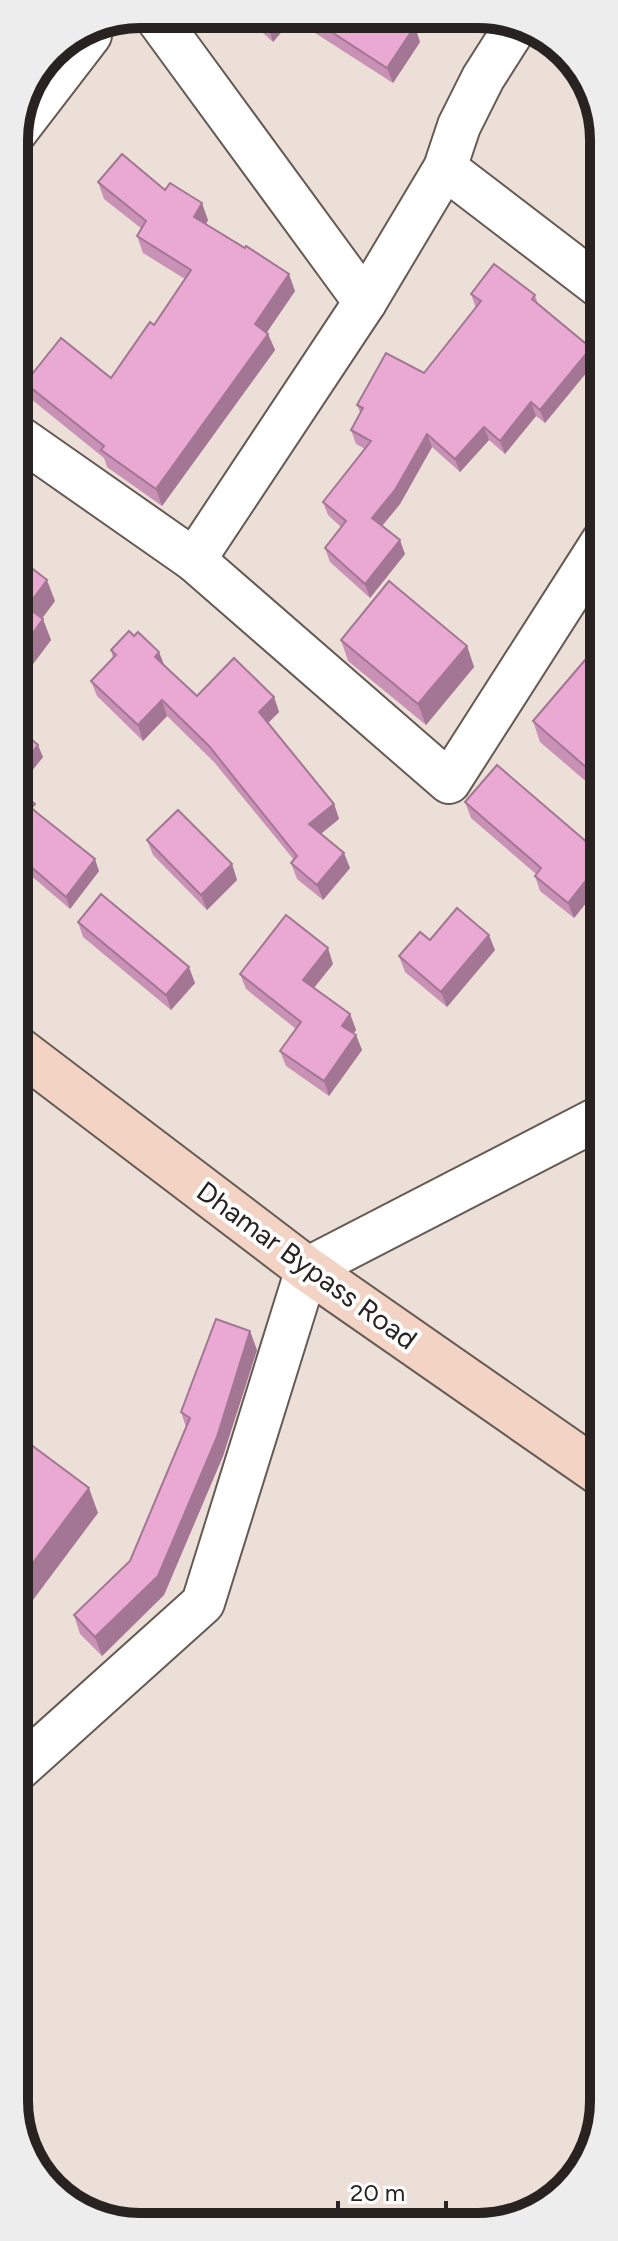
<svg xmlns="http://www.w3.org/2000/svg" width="618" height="2241" font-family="Figtree,sans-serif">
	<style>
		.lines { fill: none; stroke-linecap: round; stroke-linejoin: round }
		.street-casing { stroke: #655a54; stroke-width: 46 }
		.secondary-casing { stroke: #655a54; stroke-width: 48 }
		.street { stroke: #fff; stroke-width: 42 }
		.secondary { stroke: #f3d4c4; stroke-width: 44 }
		.wall { fill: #c891b5 }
		.shaded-wall { fill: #a37694 }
		.building { fill: #e9a9d3; stroke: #a37694; stroke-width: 2 }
		.labels { text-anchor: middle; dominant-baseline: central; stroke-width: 8; stroke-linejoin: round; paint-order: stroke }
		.street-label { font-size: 28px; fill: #282321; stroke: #fff }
		.rim { fill: none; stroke: #282321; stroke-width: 10 }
	</style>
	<rect width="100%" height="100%" fill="#ecdfd8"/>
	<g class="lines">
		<g class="street-casing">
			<g id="street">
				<polyline points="154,14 365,302"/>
				<polyline points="14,134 90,35"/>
				<polyline points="445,168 603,289"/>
				<polyline points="14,434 194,560 449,782 603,541"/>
				<polyline points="194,560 365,302 445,168 459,126 483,78 518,23"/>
				<polyline points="15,1772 203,1603 307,1269 603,1116"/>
			</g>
		</g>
		<g class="secondary-casing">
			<polyline id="secondary" points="15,1047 307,1269 603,1475"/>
		</g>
		<use href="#street" class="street"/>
		<use href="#secondary" class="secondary"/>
	</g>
	<g class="wall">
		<polygon points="243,15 295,16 273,42"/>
		<polygon points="307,16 420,42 393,83 312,31"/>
		<polygon points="98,182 165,190 208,220 206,225 295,291 267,332 275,350 162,506 107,467 104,458 31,399 25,383 111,378 154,325 185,279 143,253 137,236 142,229 104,199"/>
		<polygon points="471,294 535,295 538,304 596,361 545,423 536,416 505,454 489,440 460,472 432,447 400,504 382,526 405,554 370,598 330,562 325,548 341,527 328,515 323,502 365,449 356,444 351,430 361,414 357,405 424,373 476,308"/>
		<polygon points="14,559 55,601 42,618 51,640 24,676 14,669"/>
		<polygon points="603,639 603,796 540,742 533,721"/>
		<polygon points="341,640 467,646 474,667 426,725 348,661"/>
		<polygon points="111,650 164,665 197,696 274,697 279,712 268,723 334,804 339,819 321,834 350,868 323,900 297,879 291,863 294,860 214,762 167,716 143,741 97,696 91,681 113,658"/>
		<polygon points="15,727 43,757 17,789 38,813 99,871 70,909 15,862"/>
		<polygon points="465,802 603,856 603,882 574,918 540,891 535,876 536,874 471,818"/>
		<polygon points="147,840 232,864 237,880 207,910 153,855"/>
		<polygon points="78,922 195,983 171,1010 83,937"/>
		<polygon points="495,950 447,1007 405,972 399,956"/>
		<polygon points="333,964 314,988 350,1014 356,1030 354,1033 356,1035 362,1050 329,1096 286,1066 280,1051 296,1029 246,989 240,974"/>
		<polygon points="257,1350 223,1456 164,1595 102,1656 80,1634 74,1615 130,1561 186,1427 181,1412"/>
		<polygon points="604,1562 604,1591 600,1588 595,1572"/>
	</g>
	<g class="shaded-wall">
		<polygon points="277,16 295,16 273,42 268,26"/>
		<polygon points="415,26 420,42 393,83 387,68"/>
		<polygon points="202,203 208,220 200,234 194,217"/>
		<polygon points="289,274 295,291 261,341 255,324"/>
		<polygon points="268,334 275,350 162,506 156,489"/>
		<polygon points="591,348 596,361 545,423 540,410"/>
		<polygon points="531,402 536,416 505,454 500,441"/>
		<polygon points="484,427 489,440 460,472 455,459"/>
		<polygon points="427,434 432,447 400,504 377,532 372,518"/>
		<polygon points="400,540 405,554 370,598 365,584"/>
		<polygon points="47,580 55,601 35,628 27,607"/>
		<polygon points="43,619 51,640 24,676 17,655"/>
		<polygon points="467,646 474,667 426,725 418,704"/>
		<polygon points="159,652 165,667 155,657"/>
		<polygon points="274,697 279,712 264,727 259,712"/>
		<polygon points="162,700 167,716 143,741 138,725"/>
		<polygon points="38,745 43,757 15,792 15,774"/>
		<polygon points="334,804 339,819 314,839 309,824"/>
		<polygon points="344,853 350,868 323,900 317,885"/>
		<polygon points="95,859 99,871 70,909 66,897"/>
		<polygon points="603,859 603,882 574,918 568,903"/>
		<polygon points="232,864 237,880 207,910 201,895"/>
		<polygon points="489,935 495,950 447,1007 441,992"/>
		<polygon points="328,948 333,964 308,995 303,980"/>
		<polygon points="189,967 195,983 171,1010 166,995"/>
		<polygon points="350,1014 356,1030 348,1041 342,1026"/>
		<polygon points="356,1035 362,1050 329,1096 324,1081"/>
		<polygon points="15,1134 19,1146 15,1152"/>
		<polygon points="250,1331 257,1350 223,1456 164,1595 102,1656 95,1637"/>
		<polygon points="89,1488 98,1513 15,1624 15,1587"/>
	</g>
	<g class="building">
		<polygon points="255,15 277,16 268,26"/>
		<polygon points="307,16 401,17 415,26 387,68"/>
		<polygon points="122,154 165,190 170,183 202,203 194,217 245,248 246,246 289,274 255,324 268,334 156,489 101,450 104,446 25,383 61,338 111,378 150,322 154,325 191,270 137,236 146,221 98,182"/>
		<polygon points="494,264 535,295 532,299 591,348 540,410 531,402 500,441 484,427 455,459 427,434 395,490 372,518 400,540 365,584 325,548 346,521 323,502 371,441 351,430 363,408 357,405 386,353 424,373 481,301 471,294"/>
		<polygon points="16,556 47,580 27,607 43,619 17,655 14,653 14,559"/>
		<polygon points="389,581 467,646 418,704 341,640"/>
		<polygon points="129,631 134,636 138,632 159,652 155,657 197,696 234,658 274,697 259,712 334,804 309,824 344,853 317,885 291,863 297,856 209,746 162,700 138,725 91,681 116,655 111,650"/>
		<polygon points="603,639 603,782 533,721"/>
		<polygon points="15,726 38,745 15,774"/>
		<polygon points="497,765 603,856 603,859 568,903 535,876 541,868 465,802"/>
		<polygon points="15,787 35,804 31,808 95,859 66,897 15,853"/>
		<polygon points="178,810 232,864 201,895 147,840"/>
		<polygon points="101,894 189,967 166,995 78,922"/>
		<polygon points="457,908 489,935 441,992 399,956 420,932 430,940"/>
		<polygon points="286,915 328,948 303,980 350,1014 342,1026 356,1035 324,1081 280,1051 301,1022 240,974"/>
		<polygon points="216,1319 250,1331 217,1437 158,1576 95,1637 74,1615 130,1561 190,1418 181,1412"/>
		<polygon points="26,1441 89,1488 15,1587 15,1456"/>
		<polygon points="604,1562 604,1580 595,1572"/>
	</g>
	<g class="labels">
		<g class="street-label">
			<text transform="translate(307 1265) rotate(36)">Dhamar Bypass Road</text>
		</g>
	</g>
	<path d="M0 0H618V2241H0ZM140 28H478A112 112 0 0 1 590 140V2101A112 112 0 0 1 478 2213H140A112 112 0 0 1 28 2101V140A112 112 0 0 1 140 28Z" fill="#eeeded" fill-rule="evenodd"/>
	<path class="rim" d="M140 28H478A112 112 0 0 1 590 140V2101A112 112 0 0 1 478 2213H140A112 112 0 0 1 28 2101V140A112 112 0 0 1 140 28Z"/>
	<path d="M338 2201v12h108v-12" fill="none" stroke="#282321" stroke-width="4"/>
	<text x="350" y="2201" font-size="24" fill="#282321" stroke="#ffffff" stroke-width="6" paint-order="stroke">20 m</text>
</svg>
